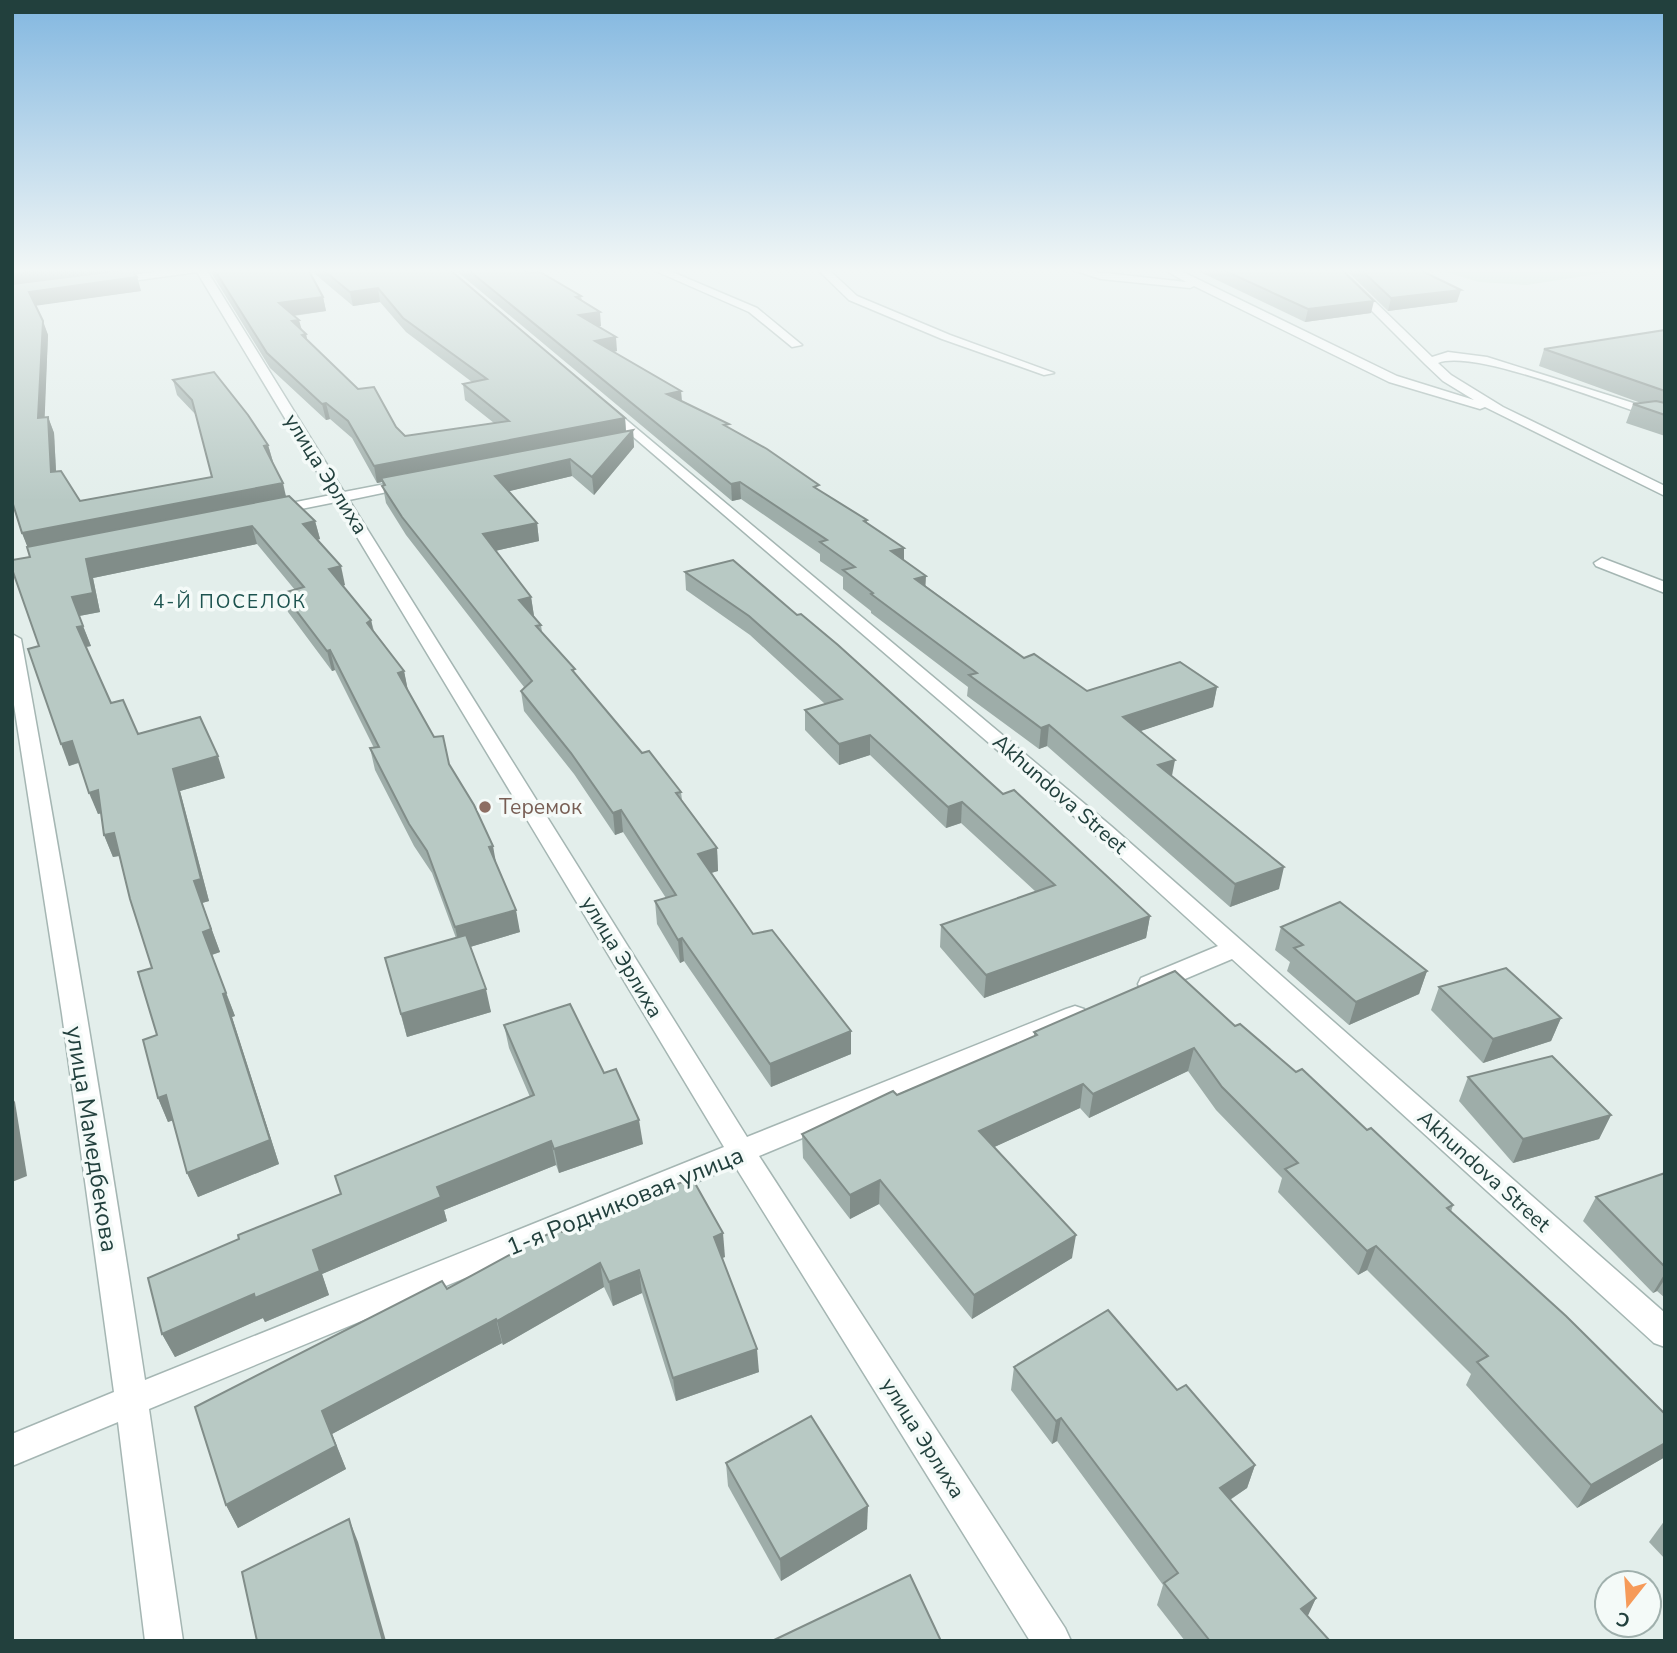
<svg xmlns="http://www.w3.org/2000/svg" width="1677" height="1653" font-family="'Nunito Sans',sans-serif">
	<style>
		.green { fill: #bcdfcb }
		.lines { fill: none; stroke-linecap: round; stroke-linejoin: round }
		.minor-casing { stroke: #a5b6b3; stroke-width: 3 }
		.minor { fill: #fff; fill-rule: evenodd }
		.wall { fill: #9eada9 }
		.shaded-wall { fill: #818d89 }
		.building { fill: #b8c9c4; stroke: #818d89; stroke-width: 2 }
		.education-dot { fill: #8d6e63; stroke: #f4faf8; stroke-width: 2.5 }
		.labels { text-anchor: middle; dominant-baseline: central; stroke-width: 7; stroke-linejoin: round; paint-order: stroke }
		.far-neighbourhood-label { font-size: 19px; letter-spacing: 2px; fill: #1d534f; stroke: #f4faf8 }
		.street-label { font-size: 21px; fill: #22403d; stroke: #f4faf8 }
		.education-label { font-size: 21px; fill: #785e54; stroke: #f4faf8; text-anchor: start }
		.near-street-label { font-size: 24px; fill: #22403d; stroke: #f4faf8 }
	</style>
	<rect width="100%" height="100%" fill="#e3eeeb"/>
	<polygon class="green" points="1436,269 1629,269 1527,285 1479,282"/>
	<g class="lines">
		<g class="minor-casing">
			<g id="minor">
				<path d="M176,269H206L344,492L411,479L418,483L411,487L349,500L747,1137L1066,1009L1075,1006L1084,1009L1087,1015L1084,1021L759,1156L1065,1628L1071,1641H1030L735,1166L149,1409L183,1641H145L118,1422L12,1466V1434L114,1392L62,1014L12,692V634L21,639C66,885 107,1132 145,1380L724,1147L336,502L271,515L264,511L271,507L331,495L197,272L110,284L105,281L110,278Z"/>
				<polygon points="651,269 665,269 757,308 802,345 792,347 749,312"/>
				<polygon points="817,269 828,269 857,296 950,335 1054,373 1044,375 942,339 849,300"/>
				<path d="M1069,269L1186,282L1163,269H1177L1397,376L1474,400L1443,381L1425,364L1330,269H1341L1432,357L1448,352L1487,357L1665,413V421C1618,408 1476,348 1438,363L1451,375L1503,407L1665,486V496L1485,407L1480,409L1389,382L1194,286L1190,288L1101,279Z"/>
				<polygon points="605,402 1111,826 1665,1313 1665,1347 1654,1343 1232,959 1159,990 1150,992 1141,990 1138,984 1141,978 1218,946 1097,836 601,409 599,406"/>
				<polygon points="1602,558 1665,582 1665,593 1596,566 1594,563"/>
			</g>
		</g>
		<use href="#minor" class="minor"/>
	</g>
	<g class="wall">
		<polygon points="12,269 143,269 133,272 137,277 141,291 36,305 48,335 44,417 48,417 54,433 56,472 80,501 212,477 196,415 177,395 173,380 268,445 273,462 286,497 315,521 320,539 317,540 345,585 343,586 371,620 374,631 404,671 408,691 449,764 497,865 520,932 470,947 491,1012 407,1037 385,958 456,938 432,873 414,846 375,770 370,748 374,748 335,670 332,671 288,612 283,593 295,590 257,544 93,578 100,612 79,616 91,646 86,647 111,703 138,734 225,778 180,791 209,901 202,903 220,952 212,955 235,1016 232,1017 279,1164 198,1197 187,1173 173,1120 168,1122 158,1098 157,1035 152,968 120,856 113,857 104,835 101,813 98,814 79,763 69,766 39,646 30,557 28,547 22,533"/>
		<polygon points="209,269 308,269 323,297 326,311 294,316 302,330 306,334 307,340 405,436 494,423 465,400 463,384 472,382 406,332 380,302 353,306 309,269 449,269 625,418 626,431 633,430 634,447 594,495 572,476 509,491 537,523 539,541 495,551 531,597 534,616 541,625 542,632 576,676 642,753 681,792 682,800 717,848 718,871 711,873 753,934 851,1054 771,1087 684,961 680,963 657,924 655,901 666,898 623,832 615,835 574,774 524,711 521,691 524,687 406,535 386,503 382,482 377,483 352,438 330,419 326,420 270,368"/>
		<polygon points="454,269 523,269 581,296 582,301 601,326 598,326 617,351 614,352 681,391 682,401 729,428 819,490 867,520 867,523 904,560 926,586 1024,658 1087,691 1217,687 1213,707 1140,731 1172,776 1279,889 1230,907 1047,746 1039,749 967,696 968,687 871,613 871,611 843,589 843,577 820,561 820,554 741,499 732,501"/>
		<polygon points="1198,269 1341,269 1371,313 1305,322 1198,271"/>
		<polygon points="1345,269 1418,269 1457,302 1388,311"/>
		<polygon points="1665,330 1665,436 1626,423 1633,404 1641,403 1539,366 1544,349"/>
		<polygon points="733,560 1003,794 1150,916 1146,938 984,998 940,947 941,925 1036,892 961,823 946,828 870,755 839,765 805,730 805,710 825,704 750,635 686,590 685,572"/>
		<polygon points="1281,927 1427,971 1419,994 1349,1025 1287,971 1290,962 1275,950"/>
		<polygon points="1439,987 1561,1018 1551,1041 1483,1063 1431,1010"/>
		<polygon points="504,1025 604,1073 643,1144 559,1173 556,1165 444,1210 447,1221 322,1274 329,1295 265,1322 263,1318 175,1357 162,1334 341,1194 530,1097 509,1048"/>
		<polygon points="1235,1026 1296,1072 1367,1130 1453,1205 1451,1212 1665,1414 1665,1457 1577,1508 1466,1385 1471,1374 1367,1270 1358,1275 1278,1192 1282,1178 1216,1110 1188,1071 1089,1118 1080,1108 994,1147 1072,1258 972,1319 879,1204 850,1219 803,1158 802,1134 1034,1037 1034,1032"/>
		<polygon points="1468,1077 1611,1115 1599,1139 1513,1163 1459,1101"/>
		<polygon points="1665,1173 1665,1298 1657,1291 1653,1293 1583,1221 1596,1197"/>
		<polygon points="562,1232 725,1257 722,1258 759,1372 676,1401 642,1293 613,1306 604,1287 503,1345 502,1343 332,1434 346,1469 238,1528 226,1505 447,1289"/>
		<polygon points="1014,1367 1177,1390 1255,1465 1247,1488 1230,1500 1316,1598 1307,1616 1330,1641 1185,1641 1157,1605 1163,1585 1057,1441 1052,1444 1011,1390"/>
		<polygon points="726,1463 867,1529 781,1581 728,1486"/>
		<polygon points="1665,1520 1665,1559 1649,1542"/>
	</g>
	<g class="shaded-wall">
		<polygon points="47,269 143,269 142,271 12,288 12,274"/>
		<polygon points="137,277 141,291 34,306 29,292"/>
		<polygon points="378,288 380,302 353,306 350,292"/>
		<polygon points="1461,290 1457,302 1388,311 1391,298"/>
		<polygon points="323,297 326,311 282,317 279,303"/>
		<polygon points="1374,301 1371,313 1305,322 1308,309"/>
		<polygon points="600,312 601,326 581,329 579,315"/>
		<polygon points="299,320 303,334 306,334 309,349 292,321"/>
		<polygon points="43,321 48,335 44,434 38,418"/>
		<polygon points="616,337 617,351 597,355 595,341"/>
		<polygon points="681,391 682,407 667,394"/>
		<polygon points="326,403 330,419 326,420 322,404"/>
		<polygon points="48,417 54,433 57,490 51,472"/>
		<polygon points="625,418 626,434 381,478 382,482 377,483 374,466"/>
		<polygon points="633,430 634,447 594,495 592,477"/>
		<polygon points="268,445 273,462 264,446"/>
		<polygon points="570,459 572,476 498,494 495,476"/>
		<polygon points="740,482 741,499 732,501 731,484"/>
		<polygon points="283,483 287,501 29,551 22,533"/>
		<polygon points="315,521 320,539 307,542 303,524"/>
		<polygon points="537,523 539,541 486,553 483,534"/>
		<polygon points="252,526 257,544 93,578 100,612 79,616 72,597 86,559"/>
		<polygon points="904,548 904,566 891,551"/>
		<polygon points="341,566 345,585 334,588 329,569"/>
		<polygon points="926,576 925,595 915,579"/>
		<polygon points="531,597 534,616 519,600"/>
		<polygon points="371,620 375,640 367,623"/>
		<polygon points="83,626 91,646 85,647 77,627"/>
		<polygon points="330,650 335,670 332,671 327,651"/>
		<polygon points="404,671 408,691 398,673"/>
		<polygon points="1217,687 1213,707 1120,738 1123,717"/>
		<polygon points="1049,725 1047,746 1039,749 1041,728"/>
		<polygon points="870,735 870,755 839,765 839,744"/>
		<polygon points="72,741 80,762 69,766 61,744"/>
		<polygon points="218,756 225,778 180,791 209,901 202,903 220,952 211,955 203,932 173,769"/>
		<polygon points="1175,760 1171,781 1158,765"/>
		<polygon points="98,790 106,812 98,814 89,793"/>
		<polygon points="962,802 961,823 946,828 948,807"/>
		<polygon points="621,810 623,832 615,835 613,813"/>
		<polygon points="114,833 123,855 113,857 104,835"/>
		<polygon points="493,846 497,868 489,847"/>
		<polygon points="717,848 718,871 700,876 698,854"/>
		<polygon points="1284,867 1279,889 1230,907 1235,884"/>
		<polygon points="516,910 520,932 460,950 455,927"/>
		<polygon points="1150,916 1146,938 984,998 986,975"/>
		<polygon points="682,938 684,961 680,963 678,940"/>
		<polygon points="1427,971 1419,994 1349,1025 1356,1002"/>
		<polygon points="486,989 491,1012 407,1037 401,1014"/>
		<polygon points="226,993 235,1016 232,1017 279,1164 198,1197 187,1173 223,994"/>
		<polygon points="1561,1018 1551,1041 1483,1063 1493,1039"/>
		<polygon points="851,1031 851,1054 771,1087 770,1064"/>
		<polygon points="1194,1048 1188,1071 1089,1118 1093,1094"/>
		<polygon points="1083,1084 1080,1108 977,1155 979,1131"/>
		<polygon points="166,1095 177,1119 168,1122 158,1098"/>
		<polygon points="12,1097 15,1102 27,1176 12,1182"/>
		<polygon points="1611,1115 1599,1139 1513,1163 1523,1139"/>
		<polygon points="639,1120 643,1144 559,1173 554,1149"/>
		<polygon points="551,1141 556,1165 444,1210 447,1221 322,1274 329,1295 265,1322 263,1318 175,1357 162,1334 254,1294 313,1250 437,1187"/>
		<polygon points="880,1180 879,1204 850,1219 850,1195"/>
		<polygon points="723,1233 725,1257 716,1260 714,1237"/>
		<polygon points="1076,1235 1072,1258 972,1319 974,1295"/>
		<polygon points="1376,1246 1367,1270 1358,1275 1367,1251"/>
		<polygon points="600,1263 604,1287 503,1345 497,1321"/>
		<polygon points="639,1270 642,1293 613,1306 609,1282"/>
		<polygon points="1665,1273 1665,1279 1657,1291 1653,1293"/>
		<polygon points="496,1319 502,1343 332,1434 346,1469 238,1528 226,1505 322,1411"/>
		<polygon points="757,1349 759,1372 676,1401 673,1378"/>
		<polygon points="1061,1418 1057,1441 1052,1444 1056,1421"/>
		<polygon points="1665,1443 1665,1457 1577,1508 1591,1485"/>
		<polygon points="1255,1465 1247,1488 1213,1511 1220,1488"/>
		<polygon points="868,1506 867,1529 781,1581 780,1559"/>
		<polygon points="349,1519 358,1542 386,1641 383,1641"/>
		<polygon points="1316,1598 1306,1620 1301,1609"/>
	</g>
	<g class="building">
		<polygon points="12,269 47,269 12,274"/>
		<polygon points="131,269 137,277 29,292 43,321 38,418 48,417 51,472 61,471 80,501 212,477 192,400 173,380 214,372 248,415 268,445 264,446 283,483 22,533 12,501 12,284"/>
		<polygon points="214,269 308,269 323,297 279,303 299,320 292,321 306,334 302,335 358,389 374,387 396,427 405,436 509,421 463,384 487,379 403,318 378,288 350,292 322,269 449,269 625,418 374,466 348,421 326,403 322,404 267,353"/>
		<polygon points="467,269 523,269 530,273 540,272 581,296 576,297 600,312 579,315 616,337 595,341 681,391 667,394 729,424 724,425 767,449 819,485 814,487 867,520 864,521 904,548 891,551 926,576 915,579 1024,658 1034,654 1087,691 1180,662 1217,687 1123,717 1175,760 1158,765 1284,867 1235,884 1049,725 1041,728 969,675 977,673 871,594 873,593 843,570 855,567 820,542 827,540 740,482 731,484"/>
		<polygon points="1221,269 1341,269 1374,301 1308,309"/>
		<polygon points="1360,269 1418,269 1461,290 1391,298"/>
		<polygon points="1665,330 1665,391 1544,349"/>
		<polygon points="1656,401 1665,403 1665,415 1633,404"/>
		<polygon points="633,430 592,477 570,459 495,476 537,523 483,534 531,597 519,600 541,625 536,626 575,669 572,670 642,753 649,751 681,792 676,793 717,848 698,854 753,934 772,930 851,1031 770,1064 682,938 678,940 655,901 676,895 621,810 613,813 571,753 521,691 532,681 402,517 382,486 385,485 381,478"/>
		<polygon points="289,496 315,521 303,524 341,566 329,569 371,620 367,623 404,671 398,673 434,737 443,736 449,764 474,805 493,846 489,847 516,910 455,927 427,851 409,824 370,748 379,747 330,650 327,651 283,593 304,587 252,526 86,559 93,593 72,597 83,626 77,627 111,703 123,700 138,734 200,717 218,756 173,769 201,879 194,881 211,929 203,932 226,993 223,994 270,1140 187,1173 166,1095 158,1098 143,1040 157,1035 138,972 152,968 130,899 114,833 104,835 98,790 89,793 72,741 61,744 28,649 39,646 12,569 12,560 30,557 27,547"/>
		<polygon points="733,560 797,615 801,614 838,645 1003,794 1014,790 1150,916 986,975 941,925 1055,885 962,802 948,807 870,735 839,744 805,710 842,699 749,616 685,572"/>
		<polygon points="1340,902 1427,971 1356,1002 1294,948 1303,945 1281,927"/>
		<polygon points="466,935 486,989 401,1014 385,958"/>
		<polygon points="1506,968 1561,1018 1493,1039 1439,987"/>
		<polygon points="1175,971 1235,1026 1240,1024 1296,1072 1302,1069 1367,1130 1371,1128 1453,1205 1447,1208 1566,1316 1665,1414 1665,1443 1591,1485 1477,1362 1488,1356 1376,1246 1367,1251 1285,1169 1298,1163 1222,1087 1194,1048 1093,1094 1083,1084 979,1131 1076,1235 974,1295 880,1180 850,1195 802,1134 893,1091 897,1095 1037,1035 1034,1032"/>
		<polygon points="570,1004 604,1073 616,1069 639,1120 554,1149 551,1141 437,1187 441,1197 313,1250 320,1271 255,1298 254,1294 162,1334 148,1278 239,1239 238,1235 341,1194 335,1176 534,1095 504,1025"/>
		<polygon points="1552,1056 1611,1115 1523,1139 1468,1077"/>
		<polygon points="1665,1173 1665,1267 1596,1197"/>
		<polygon points="692,1178 723,1233 714,1237 757,1349 673,1378 639,1270 609,1282 600,1263 497,1321 496,1319 322,1411 336,1446 226,1505 195,1407 442,1281 447,1289 559,1228 562,1232"/>
		<polygon points="1108,1310 1177,1390 1186,1385 1255,1465 1220,1488 1316,1598 1301,1609 1330,1641 1210,1641 1164,1583 1178,1573 1061,1418 1056,1421 1014,1367"/>
		<polygon points="811,1416 868,1506 780,1559 726,1463"/>
		<polygon points="349,1519 383,1641 257,1641 242,1572"/>
		<polygon points="910,1575 941,1641 772,1641"/>
	</g>
	<linearGradient id="sky" x2="0" y2="1"><stop stop-color="#82b7e0"/><stop offset="0.54" stop-color="#f2f7f6"/><stop offset="1" stop-color="#f2f7f6" stop-opacity="0"/></linearGradient>
	<rect width="1677" height="501" fill="url(#sky)"/>
	<circle class="education-dot" cx="485" cy="807" r="7"/>
	<g class="labels">
		<g class="far-neighbourhood-label">
			<text x="230" y="602">4-Й ПОСЕЛОК</text>
		</g>
		<g class="street-label">
			<text transform="translate(326 474) rotate(58)">улица Эрлиха</text>
			<text transform="translate(1060 794) rotate(41)">Akhundova Street</text>
			<text transform="translate(622 957) rotate(59)">улица Эрлиха</text>
			<text transform="translate(1484 1171) rotate(42)">Akhundova Street</text>
			<text transform="translate(923 1438) rotate(58)">улица Эрлиха</text>
		</g>
		<g class="education-label">
			<text x="499" y="807">Теремок</text>
		</g>
		<g class="near-street-label">
			<text transform="translate(92 1139) rotate(81)">улица Мамедбекова</text>
			<text transform="translate(625 1201) rotate(-22)">1-я Родниковая улица</text>
		</g>
	</g>
	<rect width="1677" height="1653" fill="none" stroke="#22403d" stroke-width="28"/>
	<g transform="translate(1628 1604) rotate(197)"><circle r="33" fill="#f4faf8" stroke="#a0b0ad" stroke-width="2"/>
	<path d="M0-5L12 26L0 18L-12 26Z" fill="#f69a59"/>
	<text y="-10" font-size="19" font-weight="bold" text-anchor="middle" fill="#22403d">С</text>
	</g>
</svg>
